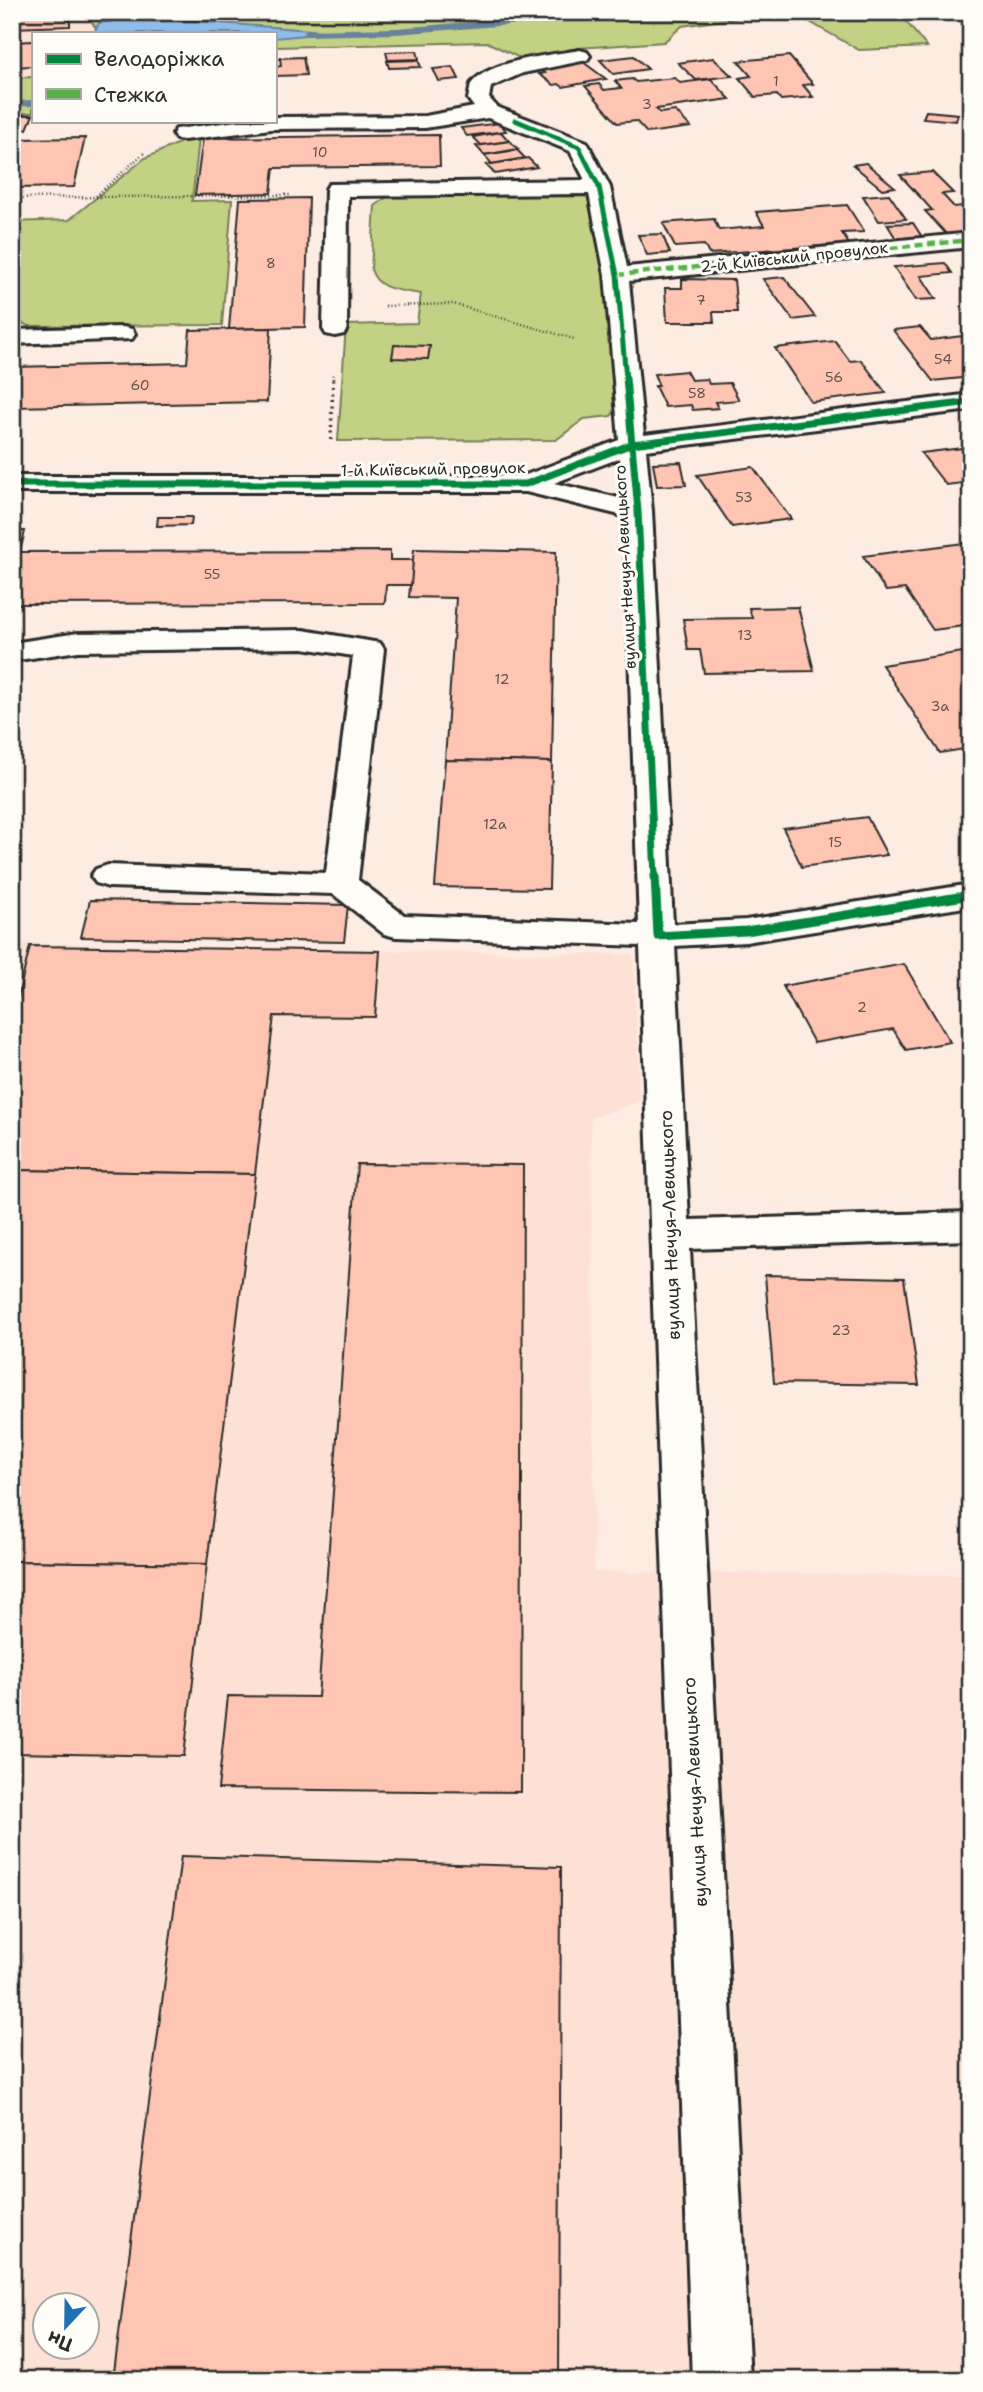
<svg xmlns="http://www.w3.org/2000/svg" width="983" height="2392" font-family="'Shantell Sans',sans-serif">
	<style>
		.built { fill: #fde1d4; fill-rule: evenodd }
		.green { fill: #c3d185; stroke: #777e58; stroke-width: 2 }
		.water { fill: #90bce9; stroke: #68829d; stroke-width: 2 }
		.lines { fill: none; stroke-linecap: round; stroke-linejoin: round }
		.stream { fill: #68829d; fill-rule: evenodd }
		.building { fill: #fec6b2; stroke: #2b2b2b; stroke-width: 2 }
		.minor-casing { stroke: #2b2b2b; stroke-width: 6 }
		.path-far1 { stroke: #2b2b2b; stroke-width: 2.5; stroke-dasharray: 1 2.5; stroke-linecap: butt }
		.path { stroke: #2b2b2b; stroke-width: 3.5; stroke-dasharray: 2 4.5; stroke-linecap: butt }
		.minor { fill: #fdfcf7; fill-rule: evenodd }
		.quiet { stroke: #56b246; stroke-width: 4.5; stroke-dasharray: 8 4.5; stroke-linecap: butt }
		.cycleway-far2-casing { stroke: #fdfcf7; stroke-width: 8 }
		.cycleway-far1-casing { stroke: #fdfcf7; stroke-width: 10 }
		.cycleway-casing { stroke: #fdfcf7; stroke-width: 13 }
		.cycleway-far2 { stroke: #00873e; stroke-width: 5 }
		.cycleway-far1 { stroke: #00873e; stroke-width: 7 }
		.cycleway { stroke: #00873e; stroke-width: 9 }
		.labels { text-anchor: middle; dominant-baseline: central; stroke-width: 6; stroke-linejoin: round; paint-order: stroke }
		.number-label { font-size: 14px; fill: #60524d }
		.far-street-label { font-size: 16px; fill: #2b2b2b; stroke: #fdfcf7 }
		.street-label { font-size: 18px; fill: #2b2b2b; stroke: #fdfcf7 }
	</style>
	<rect width="100%" height="100%" fill="#fdece2"/>
	<filter id="ink" filterUnits="userSpaceOnUse"><feTurbulence type="fractalNoise" baseFrequency=".0143" numOctaves="2"/><feDisplacementMap in="SourceGraphic" scale="14" xChannelSelector="R" yChannelSelector="G"/><feConvolveMatrix kernelMatrix="1 2 1 2 8 2 1 2 1" color-interpolation-filters="sRGB"/></filter>
	<g filter="url(#ink)">
		<g class="built">
			<polygon points="12,12 86,12 97,30 94,33 33,33 33,77 12,78"/>
			<path d="M12,943L633,955L640,1101L591,1118L594,1572L971,1575V2380H12ZM46,2304H88V2346H46Z"/>
		</g>
		<g class="green">
			<polygon points="86,12 971,12 971,17 904,19 927,47 859,50 799,16 737,18 682,26 664,42 578,48 524,60 487,42 275,47 275,33 94,33 97,30"/>
			<polygon points="33,77 33,113 12,113 12,78"/>
			<polygon points="188,139 199,139 192,201 232,200 222,325 29,326 12,319 12,222 69,220 145,158"/>
			<path d="M578,189L594,196L608,275L617,409L611,416L584,419L556,440L338,441L346,325L417,323L421,294C401,290 377,291 371,269L375,206L393,192Z"/>
		</g>
		<polygon class="water" points="142,17 337,32 275,38 275,33 94,33 99,23"/>
		<g class="lines">
			<g class="stream">
				<polygon points="595,12 644,12 639,15 396,34 308,36 303,33 308,30 396,28"/>
				<polygon points="33,100 33,106 12,107 12,101"/>
			</g>
		</g>
		<g class="building">
			<polygon points="70,13 70,26 12,28 12,15"/>
			<polygon points="33,41 33,66 12,67 12,42"/>
			<polygon points="417,51 419,59 388,60 386,52"/>
			<polygon points="634,56 648,69 613,74 600,60"/>
			<polygon points="789,56 813,84 803,85 813,97 781,100 777,95 755,97 739,78 751,76 738,61"/>
			<polygon points="303,57 306,75 275,76 275,67 281,66 280,58"/>
			<polygon points="713,58 732,76 696,80 678,63"/>
			<polygon points="418,60 421,67 389,68 387,61"/>
			<polygon points="583,62 606,79 563,87 559,84 554,85 539,74 545,73 541,70"/>
			<polygon points="453,67 459,79 439,81 433,69"/>
			<polygon points="675,78 680,83 711,79 730,99 656,109 660,113 675,111 691,127 647,133 636,121 617,123 585,86 599,84 604,90 621,88 615,81 632,79 636,82"/>
			<polygon points="926,111 958,114 956,121 923,118"/>
			<polygon points="13,115 33,115 27,129 12,129"/>
			<polygon points="500,123 506,131 467,136 461,128"/>
			<polygon points="501,132 509,141 481,145 473,137"/>
			<polygon points="439,135 440,166 274,168 271,193 195,195 203,138"/>
			<polygon points="85,138 74,187 12,188 12,155 16,139"/>
			<polygon points="510,141 518,149 484,155 476,146"/>
			<polygon points="517,150 525,158 492,164 484,155"/>
			<polygon points="528,158 537,167 495,174 486,165"/>
			<polygon points="866,163 895,187 882,189 853,165"/>
			<polygon points="932,172 953,193 942,194 954,207 971,205 971,234 949,237 925,211 932,210 900,175"/>
			<polygon points="889,194 906,219 879,221 863,196"/>
			<polygon points="309,198 305,327 229,329 240,199"/>
			<polygon points="847,205 864,232 842,233 849,244 709,254 704,245 675,247 663,223 714,219 719,230 764,226 756,212"/>
			<polygon points="913,223 924,240 898,242 887,224"/>
			<polygon points="662,234 670,253 647,255 638,235"/>
			<polygon points="945,263 952,273 921,276 936,299 916,300 894,267"/>
			<polygon points="784,277 815,317 793,320 763,279"/>
			<polygon points="682,279 734,280 737,312 713,312 714,322 667,322 665,288 682,288"/>
			<polygon points="920,327 931,340 971,335 971,377 933,381 893,330"/>
			<polygon points="271,328 267,402 12,407 12,367 187,363 190,330"/>
			<polygon points="835,341 850,361 861,360 886,393 811,402 775,348"/>
			<polygon points="394,345 430,346 428,359 392,358"/>
			<polygon points="686,371 691,380 707,379 709,384 730,383 739,400 715,402 718,408 693,410 691,405 665,407 655,386 659,386 654,374"/>
			<polygon points="971,447 971,466 961,467 971,482 946,485 921,453"/>
			<polygon points="681,462 686,485 657,486 653,463"/>
			<polygon points="753,467 791,519 732,527 697,475"/>
			<polygon points="158,517 192,517 191,525 157,526"/>
			<polygon points="12,531 25,531 17,564 12,564"/>
			<polygon points="964,543 971,552 971,625 933,630 905,589 886,591 863,556"/>
			<polygon points="414,549 556,552 552,762 445,760 456,598 409,597"/>
			<polygon points="390,551 390,560 413,560 411,585 386,585 385,603 12,604 12,564 17,564 20,552"/>
			<polygon points="798,607 814,671 704,673 700,650 688,650 683,619 752,618 749,608"/>
			<polygon points="962,652 971,664 971,748 940,753 882,665"/>
			<polygon points="445,760 552,762 549,889 435,887"/>
			<polygon points="867,817 887,855 802,867 783,828"/>
			<polygon points="90,900 348,905 344,942 81,937"/>
			<polygon points="30,946 380,951 375,1017 274,1016 255,1174 12,1170 12,997 18,997"/>
			<polygon points="904,964 950,1042 906,1050 893,1029 814,1043 783,986"/>
			<polygon points="357,1164 523,1165 521,1792 218,1789 228,1696 318,1697"/>
			<polygon points="12,1170 255,1174 207,1564 12,1561"/>
			<polygon points="765,1275 904,1278 919,1385 774,1383"/>
			<polygon points="12,1561 207,1564 184,1756 12,1753"/>
			<polygon points="181,1856 561,1867 559,2380 113,2380"/>
		</g>
		<g class="lines">
			<g class="minor-casing">
				<g id="minor">
					<path d="M580,50L587,52L590,56L587,60L523,73L491,87L489,98L497,107L587,142L610,187L627,267L971,233V247L629,281L644,435L971,394V410L646,450L652,511L673,924L746,920L971,884V906L746,942L675,946L689,1220L971,1212V1240L690,1249L750,2380H692L640,946L396,937L384,934L333,894L108,887L96,883L91,876L96,869L108,865L326,873L353,656L303,648L78,651L12,661V643L78,633L303,630L380,643L384,649L358,880L404,915L639,924L624,516L526,492H12V476H523L619,440L605,275L589,194L348,196L347,329L344,334L335,336L326,334L323,329L326,189L329,184L585,180L570,151L488,118L425,128L271,129L184,140L176,139L173,134L176,129L184,128L238,121H275V117L425,116L474,107L468,99L471,84C488,60 552,55 580,50ZM620,458L623,499L554,483Z"/>
					<polygon points="123,327 132,329 135,334 132,339 12,344 12,330"/>
				</g>
			</g>
			<g class="path-far1">
				<polyline points="96,196 144,153"/>
				<polyline points="12,198 291,195"/>
				<polyline points="385,306 453,304 574,339"/>
				<polyline points="333,379 333,372"/>
			</g>
			<polyline class="path" points="331,440 333,378"/>
			<use href="#minor" class="minor"/>
			<polyline class="quiet" points="617,275 971,240"/>
			<g class="cycleway-far2-casing">
				<polyline id="cycleway-far2" points="515,120 579,147 599,187 617,275 626,379"/>
			</g>
			<g class="cycleway-far1-casing">
				<g id="cycleway-far1">
					<polyline points="626,378 638,511 655,877"/>
					<polyline points="12,484 526,484 632,444 971,402"/>
				</g>
			</g>
			<g class="cycleway-casing">
				<polyline id="cycleway" points="655,875 658,936 746,931 971,895"/>
			</g>
			<use href="#cycleway-far2" class="cycleway-far2"/>
			<use href="#cycleway-far1" class="cycleway-far1"/>
			<use href="#cycleway" class="cycleway"/>
		</g>
	</g>
	<g class="labels">
		<g class="number-label">
			<text x="776" y="81">1</text>
			<text x="647" y="104">3</text>
			<text x="320" y="152">10</text>
			<text x="271" y="263">8</text>
			<text x="701" y="300">7</text>
			<text x="943" y="359">54</text>
			<text x="834" y="377">56</text>
			<text x="140" y="385">60</text>
			<text x="697" y="393">58</text>
			<text x="744" y="497">53</text>
			<text x="212" y="574">55</text>
			<text x="745" y="635">13</text>
			<text x="502" y="679">12</text>
			<text x="940" y="706">3а</text>
			<text x="495" y="824">12а</text>
			<text x="835" y="842">15</text>
			<text x="862" y="1007">2</text>
			<text x="841" y="1330">23</text>
		</g>
		<g class="far-street-label">
			<text transform="translate(794 257) rotate(-6)">2-й Київський провулок</text>
			<text transform="translate(433 469) rotate(-1)">1-й Київський провулок</text>
			<text transform="translate(625 567) rotate(-93)">вулиця Нечуя-Левицького</text>
		</g>
		<g class="street-label">
			<text transform="translate(670 1225) rotate(-92)">вулиця Нечуя-Левицького</text>
			<text transform="translate(695 1792) rotate(-93)">вулиця Нечуя-Левицького</text>
		</g>
	</g>
	<rect width="983" height="2392" fill="none" stroke="#fdfcf7" stroke-width="42"/>
	<rect x="21" y="21" width="941" height="2350" fill="none" stroke="#2b2b2b" stroke-width="2.5" filter="url(#ink)"/>
	<rect x="32" y="32" width="245" height="91" fill="#fdfcf7" stroke="#a9a8a5" stroke-width="2"/>
	<rect x="46" y="54" width="35" height="10" fill="#00873e" stroke="#a9a8a5" stroke-width="2"/>
	<text x="94" y="66" font-size="21" fill="#2b2b2b">Велодоріжка</text>
	<rect x="46" y="89" width="35" height="10" fill="#56b246" stroke="#a9a8a5" stroke-width="2"/>
	<text x="94" y="102" font-size="21" fill="#2b2b2b">Стежка</text>
	<g transform="translate(66 2326) rotate(202)"><circle r="33" fill="#fdfcf7" stroke="#a9a8a5" stroke-width="2"/>
	<path d="M0-5L12 26L0 18L-12 26Z" fill="#1f6fb2"/>
	<text y="-10" font-size="19" font-weight="bold" text-anchor="middle" fill="#2b2b2b">Пн</text>
	</g>
</svg>
